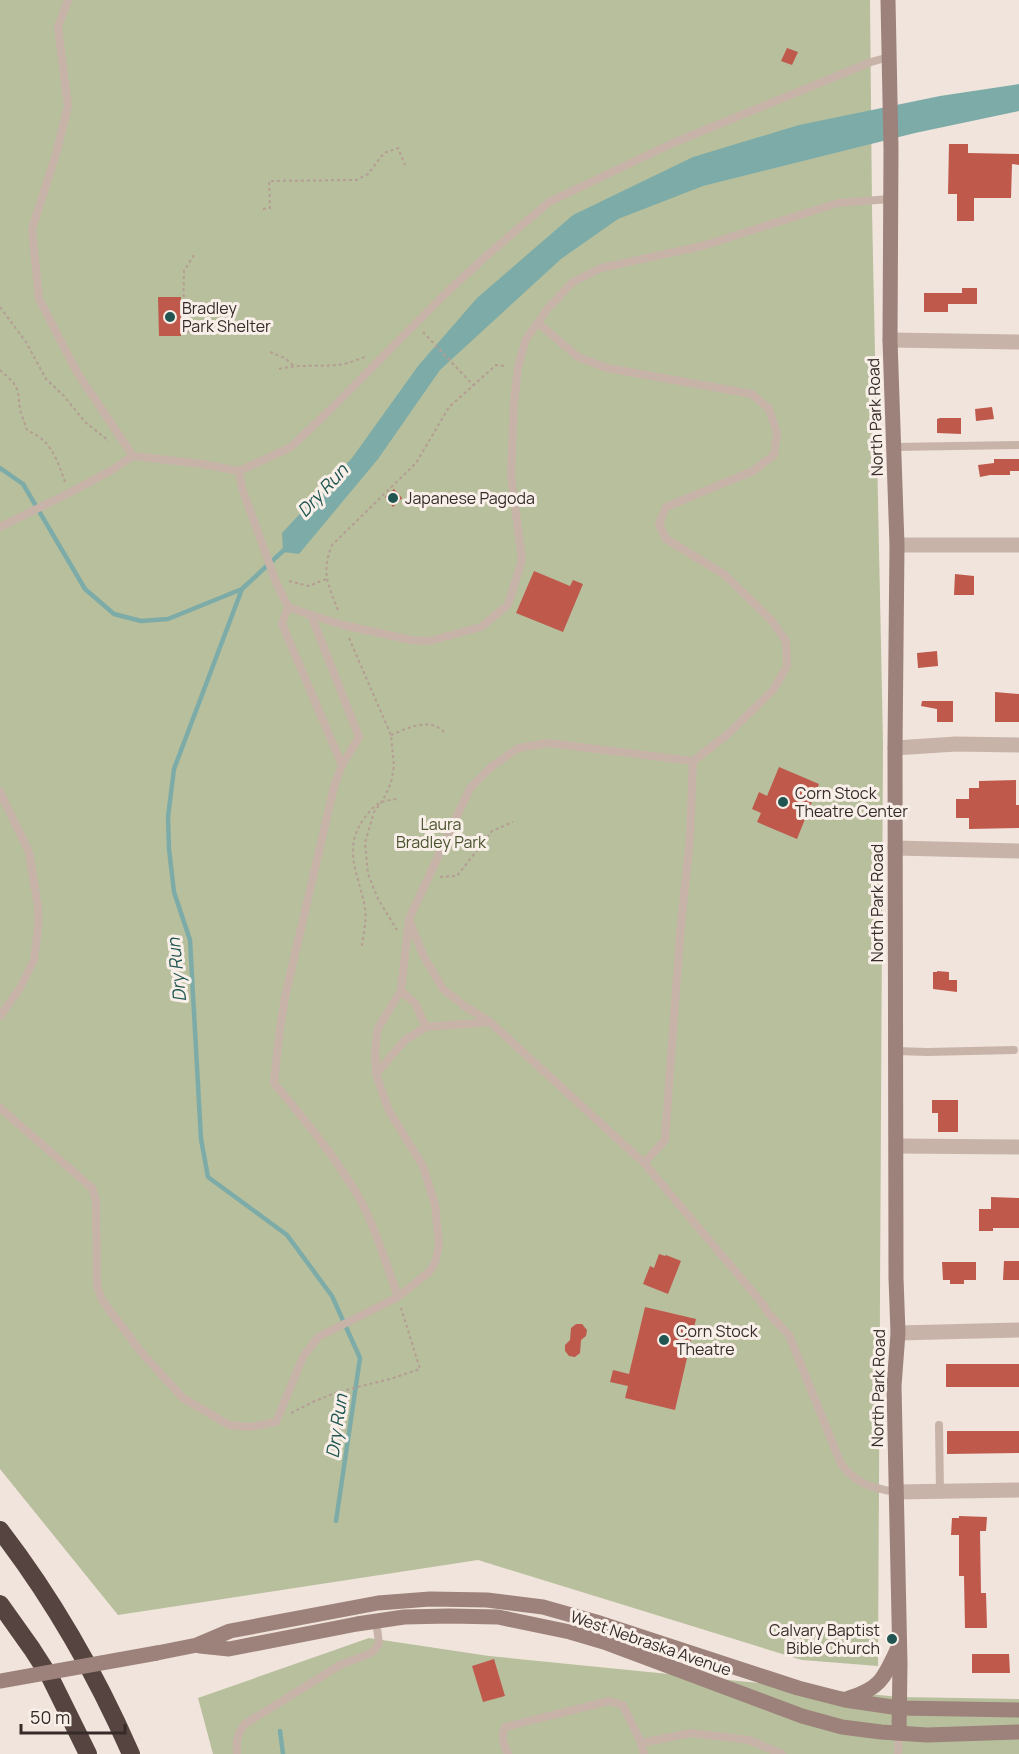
<svg xmlns="http://www.w3.org/2000/svg" width="1019" height="1754" font-family="Manrope,sans-serif">
	<style>
		.green { fill: #b8bf9d }
		.water { fill: #7daca8 }
		.lines { fill: none; stroke-linecap: round; stroke-linejoin: round }
		.stream { stroke: #7daca8; stroke-width: 4.5 }
		.building { fill: #bf594c }
		.path { stroke: #b49d93; stroke-width: 2; stroke-dasharray: 3 3; stroke-linecap: butt }
		.lane { stroke: #c8b3a9; stroke-width: 8 }
		.street { stroke: #c8b3a9; stroke-width: 15 }
		.secondary { stroke: #9c827a; stroke-width: 15 }
		.highway { stroke: #564440; stroke-width: 18 }
		.secondary-bridge { stroke: #9c827a; stroke-width: 15 }
		.poi-dot { fill: #205551; stroke: #f9efe9; stroke-width: 2 }
		.labels { text-anchor: middle; dominant-baseline: central; stroke-width: 6; stroke-linejoin: round; paint-order: stroke }
		.poi-label { font-size: 16px; fill: #362b28; stroke: #f9efe9; text-anchor: start }
		.street-label { font-size: 16px; fill: #362b28; stroke: #f9efe9 }
		.park-label { font-size: 16px; fill: #4a532e; stroke: #f9efe9 }
		.water-label { font-size: 18px; font-style: italic; fill: #205551; stroke: #f9efe9 }
	</style>
	<rect width="100%" height="100%" fill="#f1e4dc"/>
	<g class="green">
		<polygon points="0,0 870,0 872,209 883,742 878,1666 802,1660 478,1560 118,1615 0,1469"/>
		<polygon points="369,1638 489,1656 899,1697 1019,1699 1019,1754 213,1754 198,1698"/>
	</g>
	<polygon class="water" points="1019,84 1019,111 915,133 703,186 618,219 561,259 440,370 378,459 299,554 283,552 282,533 352,458 418,366 477,298 573,215 693,157 799,125 940,96"/>
	<g class="lines">
		<g class="stream">
			<polyline points="0,468 23,484 85,589 114,614 141,621 168,619 242,589"/>
			<polyline points="285,549 242,589 174,769 168,817 169,849 174,892 190,940 201,1139 208,1177 287,1235 332,1296 360,1358 336,1521"/>
			<polyline points="280,1731 283,1754"/>
		</g>
	</g>
	<g class="building">
		<polygon points="787,48 798,52 792,65 781,61"/>
		<polygon points="949,144 968,144 968,153 1019,154 1019,165 1012,164 1011,198 974,198 974,221 957,221 957,194 948,194"/>
		<polygon points="962,288 977,288 977,304 948,304 948,312 924,312 924,293 962,293"/>
		<polygon points="158,297 181,297 181,336 159,336"/>
		<polygon points="992,407 994,419 976,421 975,409"/>
		<polygon points="940,418 961,418 961,434 937,433 937,419"/>
		<polygon points="994,459 1019,459 1019,471 1010,471 1010,475 990,475 980,477 978,465 994,463"/>
		<polygon points="394,489 402,498 393,507 385,497"/>
		<polygon points="534,571 570,586 573,580 583,584 563,632 516,613"/>
		<polygon points="955,574 974,576 974,595 954,595"/>
		<polygon points="937,651 938,666 918,668 917,653"/>
		<polygon points="995,692 1019,694 1019,722 995,722"/>
		<polygon points="922,701 953,701 953,722 937,722 937,709 921,706"/>
		<polygon points="779,767 819,784 797,839 757,822 761,813 752,809 759,792 767,796"/>
		<polygon points="1016,780 1016,805 1019,805 1019,828 969,829 969,818 956,818 956,799 969,799 969,788 979,788 979,781"/>
		<polygon points="937,971 949,972 949,980 957,980 957,992 933,989 933,972 937,972"/>
		<polygon points="932,1100 958,1100 958,1132 938,1132 938,1113 932,1113"/>
		<polygon points="991,1197 1019,1198 1019,1228 993,1228 993,1231 979,1231 979,1209 991,1209"/>
		<polygon points="659,1254 665,1256 666,1255 681,1261 668,1294 643,1284 650,1266 654,1268"/>
		<polygon points="1004,1261 1019,1261 1019,1280 1003,1280"/>
		<polygon points="942,1262 976,1262 976,1280 964,1280 964,1284 950,1284 950,1280 943,1280"/>
		<polygon points="645,1307 696,1319 675,1410 625,1398 628,1386 610,1382 613,1370 629,1374"/>
		<polygon points="576,1324 582,1324 587,1330 586,1336 581,1340 580,1353 575,1357 569,1356 565,1351 565,1345 570,1340 571,1328"/>
		<rect x="946" y="1364" width="73" height="23"/>
		<polygon points="947,1431 1019,1431 1019,1453 947,1454"/>
		<polygon points="959,1516 987,1517 986,1531 980,1531 981,1593 986,1593 987,1628 965,1628 964,1576 959,1576 959,1535 951,1535 952,1518 959,1518"/>
		<polygon points="972,1654 1009,1654 1010,1673 972,1673"/>
		<polygon points="494,1659 505,1696 483,1702 472,1666"/>
	</g>
	<g class="lines">
		<g class="path">
			<polyline points="263,209 270,208 269,181 356,180 368,174 384,153 398,148 405,165"/>
			<polyline points="194,255 184,271 183,332 262,331"/>
			<polyline points="0,307 26,342 46,379 64,396 85,422 109,441"/>
			<polyline points="423,332 473,385"/>
			<polyline points="270,352 285,358 294,366"/>
			<path d="M279,369C298,364 318,367 337,365C347,364 356,360 365,357"/>
			<path d="M0,370L13,382L18,391L20,410L27,430C32,433 39,436 43,440C55,451 60,468 65,482"/>
			<polyline points="289,581 309,586 326,579"/>
			<path d="M338,610C328,584 321,573 332,545L416,463L449,407L496,365L506,366"/>
			<polyline points="349,638 391,735 394,766 391,783 383,800 374,812 365,843 368,874 378,899 397,930"/>
			<path d="M391,735C408,728 429,717 444,732"/>
			<polyline points="440,877 457,876 492,831 513,822"/>
			<path d="M362,946C363,935 367,921 365,909C360,875 340,849 366,816C376,803 380,801 397,799"/>
			<polyline points="291,1413 315,1401 338,1392 390,1379 420,1369 401,1308"/>
		</g>
		<g class="lane">
			<polyline points="68,0 58,27 68,106 56,154 32,229 39,299 78,374 133,456"/>
			<polyline points="894,447 1019,445"/>
			<polyline points="239,471 242,488 276,582 288,607 311,615 343,625 411,640 429,641 481,627 508,605 522,560 511,475 514,403 518,367 526,339 549,307 573,282 601,268 702,246 838,203 890,199"/>
			<polyline points="0,527 69,493 112,470 133,456 202,464 239,471 291,447 330,410 445,294 485,257 549,202 673,143 871,62 889,57"/>
			<polyline points="288,607 282,624 342,765"/>
			<path d="M311,615L359,737L342,765L334,787L285,997L279,1036L274,1083C304,1119 333,1154 357,1194C375,1226 386,1263 398,1297"/>
			<polyline points="0,792 29,852 38,907 38,928 34,960 20,988 0,1016"/>
			<path d="M410,922L423,955L443,989L463,1005L490,1022L644,1163L762,1303L769,1314L789,1335L841,1464C858,1485 871,1488 897,1492"/>
			<polyline points="401,991 415,1003 426,1027"/>
			<polyline points="896,1051 927,1052 1014,1050"/>
			<polyline points="376,1074 405,1040 426,1027 490,1022"/>
			<polyline points="0,1108 92,1188 96,1200 97,1286 102,1300 141,1352 183,1398 229,1425 250,1427 276,1422 303,1357 318,1337 398,1297 429,1272 435,1263 439,1245 435,1205 423,1166 389,1111 376,1074 375,1050 378,1028 401,991 409,919 470,788 491,767 518,748 548,743 693,761 727,735 773,690 787,666 786,641 771,620 725,575 666,539 659,524 666,507 753,471 774,455 777,433 769,409 752,394 607,368 578,357 538,323"/>
			<polyline points="644,1163 665,1140 680,935 690,837 693,761"/>
			<polyline points="939,1425 940,1491"/>
			<polyline points="641,1743 691,1733 749,1740 782,1754"/>
			<path d="M237,1754C236,1741 237,1734 245,1724L340,1665L369,1654L375,1650L379,1643L376,1621"/>
			<path d="M508,1754C504,1746 500,1736 505,1727L609,1701L623,1705L641,1743L644,1754"/>
			<polyline points="898,1754 899,1733"/>
		</g>
		<g class="street">
			<polyline points="890,340 1019,342"/>
			<polyline points="897,545 1019,545"/>
			<polyline points="895,748 956,744 1019,745"/>
			<polyline points="895,848 1019,851"/>
			<polyline points="896,1146 1019,1147"/>
			<polyline points="898,1333 1019,1330"/>
			<polyline points="897,1492 1019,1490"/>
		</g>
		<g class="secondary">
			<polyline points="888,0 891,149 890,340 897,545 895,748 896,1278 898,1333 894,1386 900,1664 899,1733"/>
			<polyline points="200,1646 229,1649 357,1624 404,1617 449,1616 498,1617 570,1632 604,1642 802,1716 842,1727 881,1732 927,1735 1019,1732"/>
			<polyline points="157,1653 197,1645 230,1631 378,1603 430,1599 487,1600 543,1607 596,1622 798,1688 845,1700 899,1708 1019,1710"/>
			<path d="M849,1698C880,1689 884,1678 897,1650"/>
		</g>
		<g class="highway">
			<path d="M0,1530C53,1599 96,1674 131,1754"/>
			<polyline points="0,1604 32,1649 50,1677 88,1754"/>
		</g>
		<polyline class="secondary-bridge" points="0,1681 157,1653"/>
	</g>
	<g class="poi-dot">
		<circle cx="170" cy="317" r="6"/>
		<circle cx="393" cy="498" r="6"/>
		<circle cx="783" cy="802" r="6"/>
		<circle cx="664" cy="1340" r="6"/>
		<circle cx="892" cy="1639" r="6"/>
	</g>
	<g class="labels">
		<g class="poi-label">
			<text x="182" y="308">Bradley<tspan x="182" dy="18">Park Shelter</tspan></text>
			<text x="405" y="498">Japanese Pagoda</text>
			<text x="795" y="793">Corn Stock<tspan x="795" dy="18">Theatre Center</tspan></text>
			<text x="676" y="1331">Corn Stock<tspan x="676" dy="18">Theatre</tspan></text>
			<text x="880" y="1630" text-anchor="end">Calvary Baptist<tspan x="880" dy="18">Bible Church</tspan></text>
		</g>
		<g class="street-label">
			<text transform="translate(875 417) rotate(-92)">North Park Road</text>
			<text transform="translate(877 903) rotate(-90)">North Park Road</text>
			<text transform="translate(878 1388) rotate(-89)">North Park Road</text>
			<text transform="translate(651 1643) rotate(19)">West Nebraska Avenue</text>
		</g>
		<g class="park-label">
			<text x="441" y="824">Laura<tspan x="441" dy="18">Bradley Park</tspan></text>
		</g>
		<g class="water-label">
			<text transform="translate(322 490) rotate(-47)">Dry Run</text>
			<text transform="translate(176 970) rotate(-96)">Dry Run</text>
			<text transform="translate(336 1426) rotate(-82)">Dry Run</text>
		</g>
	</g>
	<path d="M21 1724v9h104v-9" fill="none" stroke="#362b28" stroke-width="3"/>
	<text x="30" y="1724" font-size="18" fill="#362b28" stroke="#f9efe9" stroke-width="4.5" paint-order="stroke">50 m</text>
</svg>
